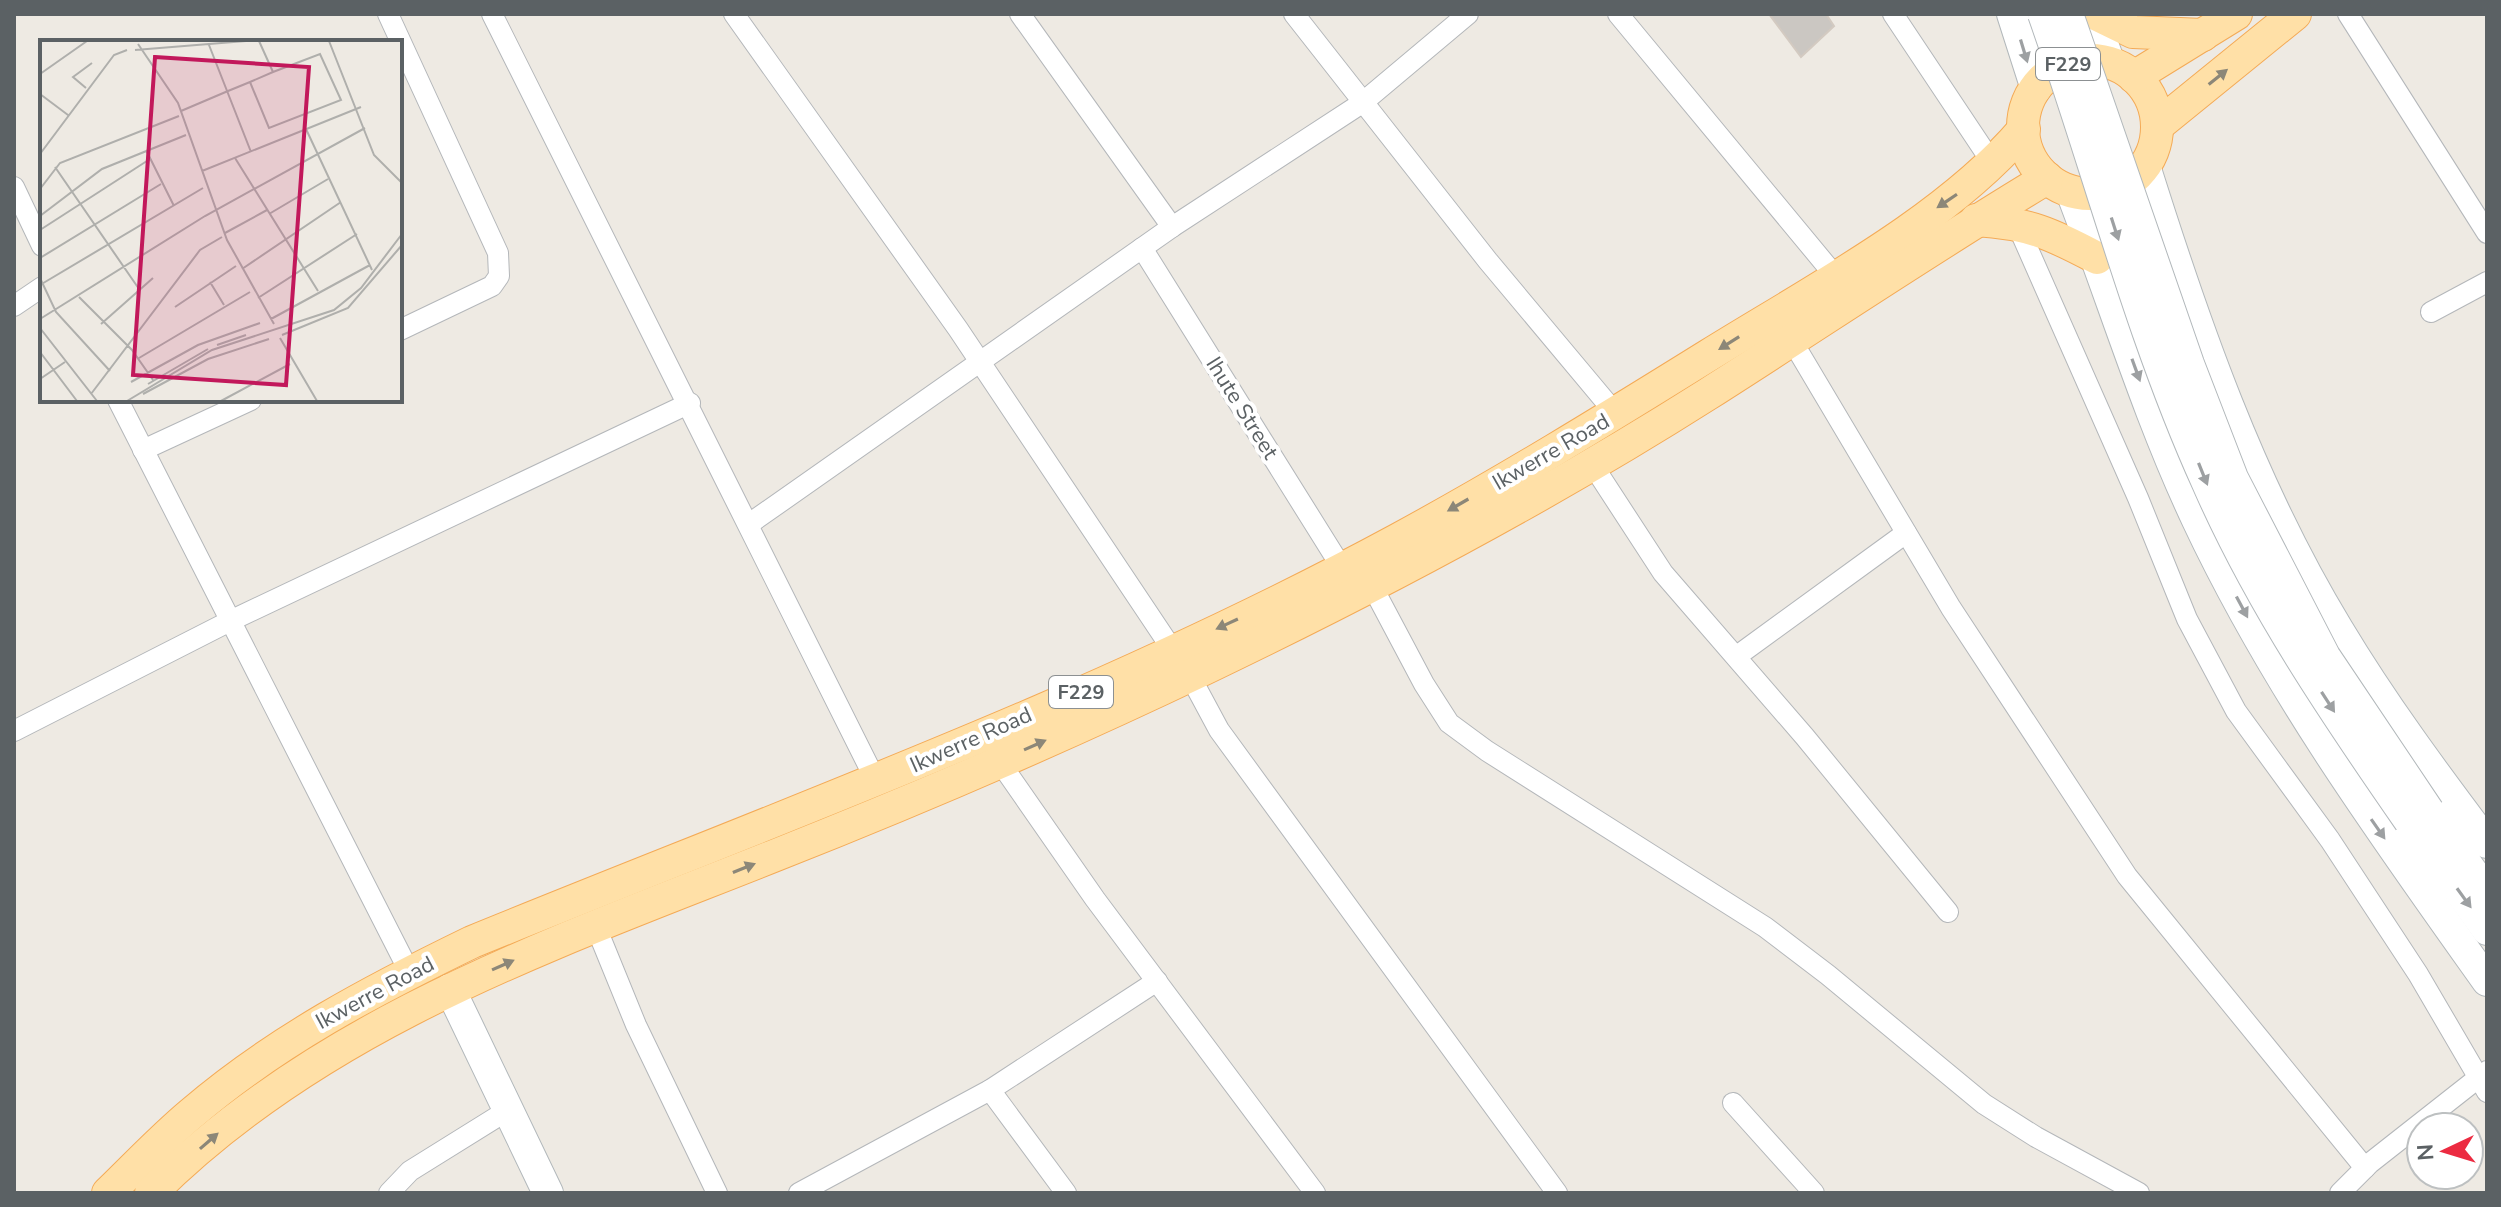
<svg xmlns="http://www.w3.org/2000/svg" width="2501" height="1207" font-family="'Nunito Sans',sans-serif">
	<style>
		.building { fill: #cbc7c2; stroke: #d3cac1; stroke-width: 2 }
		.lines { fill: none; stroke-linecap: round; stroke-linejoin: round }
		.street-casing { stroke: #b4b7ba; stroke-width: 22 }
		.secondary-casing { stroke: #b2b8bb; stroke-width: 32 }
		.primary-casing { stroke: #f4aa56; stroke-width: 34 }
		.street { stroke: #fff; stroke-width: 20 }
		.secondary { stroke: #fff; stroke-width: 30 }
		.primary { stroke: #ffe0a7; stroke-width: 32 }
		.secondary-bridge-casing { stroke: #b2b8bb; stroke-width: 32; stroke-linecap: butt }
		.secondary-bridge { stroke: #fff; stroke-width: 30 }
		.oneway { fill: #9da0a2 }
		.oneway2 { fill: #8c8778 }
		.labels { text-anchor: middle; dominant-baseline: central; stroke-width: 8; stroke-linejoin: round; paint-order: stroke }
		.shield { fill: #fff; stroke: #8c9092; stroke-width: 2 }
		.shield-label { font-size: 20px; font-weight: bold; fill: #5b6164 }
		.street-label { font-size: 22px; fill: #5b6164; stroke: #fff }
		.inset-road { fill: none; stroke: #afafac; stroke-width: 2 }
		.view { fill: #c2185b; fill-opacity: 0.15; stroke: #c2185b; stroke-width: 4 }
		.inset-edge { fill: none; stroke: #5b6164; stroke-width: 4 }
	</style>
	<rect width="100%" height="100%" fill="#eeeae3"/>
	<polygon class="building" points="1769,14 1826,14 1834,26 1801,57"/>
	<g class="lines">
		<g class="street-casing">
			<g id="street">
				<polyline points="388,14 498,253 499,276 492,286 400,330"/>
				<polyline points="492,14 876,781"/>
				<polyline points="734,14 958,329 1190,676 1219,730 1557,1193"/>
				<polyline points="1020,14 1172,227"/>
				<polyline points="1294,14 1488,261 1616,414"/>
				<polyline points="1618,14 1836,277"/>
				<polyline points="1893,14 1993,164"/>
				<polyline points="2348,14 2487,233"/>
				<polyline points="14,187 42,246"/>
				<polyline points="2016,222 2138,498 2187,619 2236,711 2330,840 2418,974 2487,1092"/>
				<polyline points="1142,248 1342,568"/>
				<polyline points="14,306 42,287"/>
				<polyline points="2431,312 2487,282"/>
				<polyline points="1791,339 1951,608 2127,876 2365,1168"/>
				<polyline points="118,400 410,973"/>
				<polyline points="143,450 251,400"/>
				<polyline points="1592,464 1663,573 1805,737 1948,912"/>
				<polyline points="749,524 1172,227 1362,103 1468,14"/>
				<polyline points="1372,586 1424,684 1449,723 1487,751 1765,927 1828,975 1984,1104 2036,1137 2139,1193"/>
				<polyline points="1737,656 1906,533"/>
				<polyline points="14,731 230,621 690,403"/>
				<polyline points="999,761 1095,899 1315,1193"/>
				<polyline points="596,927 636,1025 717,1193"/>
				<polyline points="990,1090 1066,1193"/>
				<polyline points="1733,1103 1814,1193"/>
				<polyline points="389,1193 410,1171 508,1110"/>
				<polyline points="799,1193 990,1090 1157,981"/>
				<polyline points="2340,1193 2370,1163 2487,1071"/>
			</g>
		</g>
		<g class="secondary-casing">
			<g id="secondary">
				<polyline points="2012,14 2036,89"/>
				<polyline points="2092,14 2110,63"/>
				<path d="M2145,166C2195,325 2251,486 2338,629C2383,704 2435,774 2487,843"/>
				<path d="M2071,192C2113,301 2147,414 2197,520C2275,686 2381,832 2487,981"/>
				<polyline points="2429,811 2487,892"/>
				<polyline points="2409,821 2487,930"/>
				<polyline points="450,989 548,1193"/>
			</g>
		</g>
		<g class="primary-casing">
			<g id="primary">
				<polyline points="2096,14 2133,32 2203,35"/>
				<circle cx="2090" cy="127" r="67"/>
				<polyline points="2134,77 2236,14"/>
				<polyline points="2157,126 2295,14"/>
				<path d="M1976,220C2028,223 2052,234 2097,258"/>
				<path d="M108,1193C136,1166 162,1138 192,1113C276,1041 373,990 472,942C783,815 1101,700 1397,540C1504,482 1606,419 1709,355C1812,291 1947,220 2024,129"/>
				<path d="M151,1193C323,1021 555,943 776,855C920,798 1064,736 1204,669C1377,586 1546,497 1708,394C1821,322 1932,247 2047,178"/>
			</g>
		</g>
		<use href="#street" class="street"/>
		<use href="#secondary" class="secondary"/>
		<use href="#primary" class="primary"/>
		<g class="secondary-bridge-casing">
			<g id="secondary-bridge">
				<path d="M2043,14C2098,169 2139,333 2207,483C2260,604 2334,713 2409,821"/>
				<polyline points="2068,14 2189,364 2233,478 2325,656 2429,811"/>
			</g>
		</g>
		<use href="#secondary-bridge" class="secondary-bridge"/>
	</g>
	<defs><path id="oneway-solid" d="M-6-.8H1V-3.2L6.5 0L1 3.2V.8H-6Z" transform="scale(2)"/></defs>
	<g class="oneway">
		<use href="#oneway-solid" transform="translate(2024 51) rotate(73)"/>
		<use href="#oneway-solid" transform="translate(2115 229) rotate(72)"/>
		<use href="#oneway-solid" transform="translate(2136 370) rotate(70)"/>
		<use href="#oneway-solid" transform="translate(2203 474) rotate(68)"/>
		<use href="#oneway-solid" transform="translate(2242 607) rotate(62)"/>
		<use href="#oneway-solid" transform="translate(2328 702) rotate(57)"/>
		<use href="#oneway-solid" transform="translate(2378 829) rotate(55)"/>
		<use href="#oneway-solid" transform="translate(2464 898) rotate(54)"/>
	</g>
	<g class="oneway2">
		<use href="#oneway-solid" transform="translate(2218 77) rotate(-39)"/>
		<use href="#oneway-solid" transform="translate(1947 201) rotate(146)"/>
		<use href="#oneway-solid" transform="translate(1729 343) rotate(148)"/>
		<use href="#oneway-solid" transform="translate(1458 505) rotate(150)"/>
		<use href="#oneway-solid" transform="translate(1227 624) rotate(155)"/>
		<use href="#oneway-solid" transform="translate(1035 745) rotate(-24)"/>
		<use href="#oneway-solid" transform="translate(744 868) rotate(-22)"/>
		<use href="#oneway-solid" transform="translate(503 965) rotate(-24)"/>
		<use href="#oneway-solid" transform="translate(209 1141) rotate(-41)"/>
	</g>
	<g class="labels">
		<g class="shield">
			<rect x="2036" y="48" width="64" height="32" rx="6"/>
			<rect x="1049" y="676" width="64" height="32" rx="6"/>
		</g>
		<g class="shield-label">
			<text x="2068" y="64">F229</text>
			<text x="1081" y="692">F229</text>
		</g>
		<g class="street-label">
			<text transform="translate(1242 408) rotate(58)">Ihute Street</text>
			<text transform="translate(1551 452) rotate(-30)">Ikwerre Road</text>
			<text transform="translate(971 740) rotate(-24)">Ikwerre Road</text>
			<text transform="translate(375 993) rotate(-28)">Ikwerre Road</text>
		</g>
	</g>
	<g transform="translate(40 40)">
		<rect width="362" height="362" fill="#eeeae3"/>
		<path class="inset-road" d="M219,1L233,32M289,1L334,115L362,143M98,4L138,63L187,200L234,284M169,5L211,112M95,10L206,1M0,34L47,1M46,48L33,37L52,23M0,54L28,75M141,71L188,51L210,42L233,32L280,14L301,60L229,88L210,42M266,89L332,230M106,110L134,166M0,114L74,15L87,10M195,118L278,251M15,127L99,249M162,131L321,67M0,149L20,123L139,76M229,174L288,139M0,176L62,129L146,95M0,190L110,119M185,193L227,170M0,218L121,144M202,229L301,162M0,238L16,272L70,331M170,242L184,265M0,245L163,148M39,257L92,310L113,340M218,258L317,194M135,267L196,226M0,279L165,176L325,88M231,279L330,225M61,284L113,238M0,288L57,361M242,295L308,268L362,205M240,298L277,361M177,305L206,295M0,312L37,361M99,318L210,252M0,339L25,322M91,342L158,305L220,283M108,344L168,309M51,354L160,210L182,197M103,354L168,319L229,299M87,361L172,310L294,270L321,248L362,194M181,361L250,324"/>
		<path class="view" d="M115,17L269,27L246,345L93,335Z"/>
		<rect width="362" height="362" class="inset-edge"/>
	</g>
	<rect width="2501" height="1207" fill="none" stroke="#5b6164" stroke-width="32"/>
	<g transform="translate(2445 1151) rotate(266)"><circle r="38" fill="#ffffff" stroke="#bdc0c1" stroke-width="2"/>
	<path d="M0-6L14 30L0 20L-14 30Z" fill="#ec2b41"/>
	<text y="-12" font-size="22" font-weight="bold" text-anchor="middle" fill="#5b6164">N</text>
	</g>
</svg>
